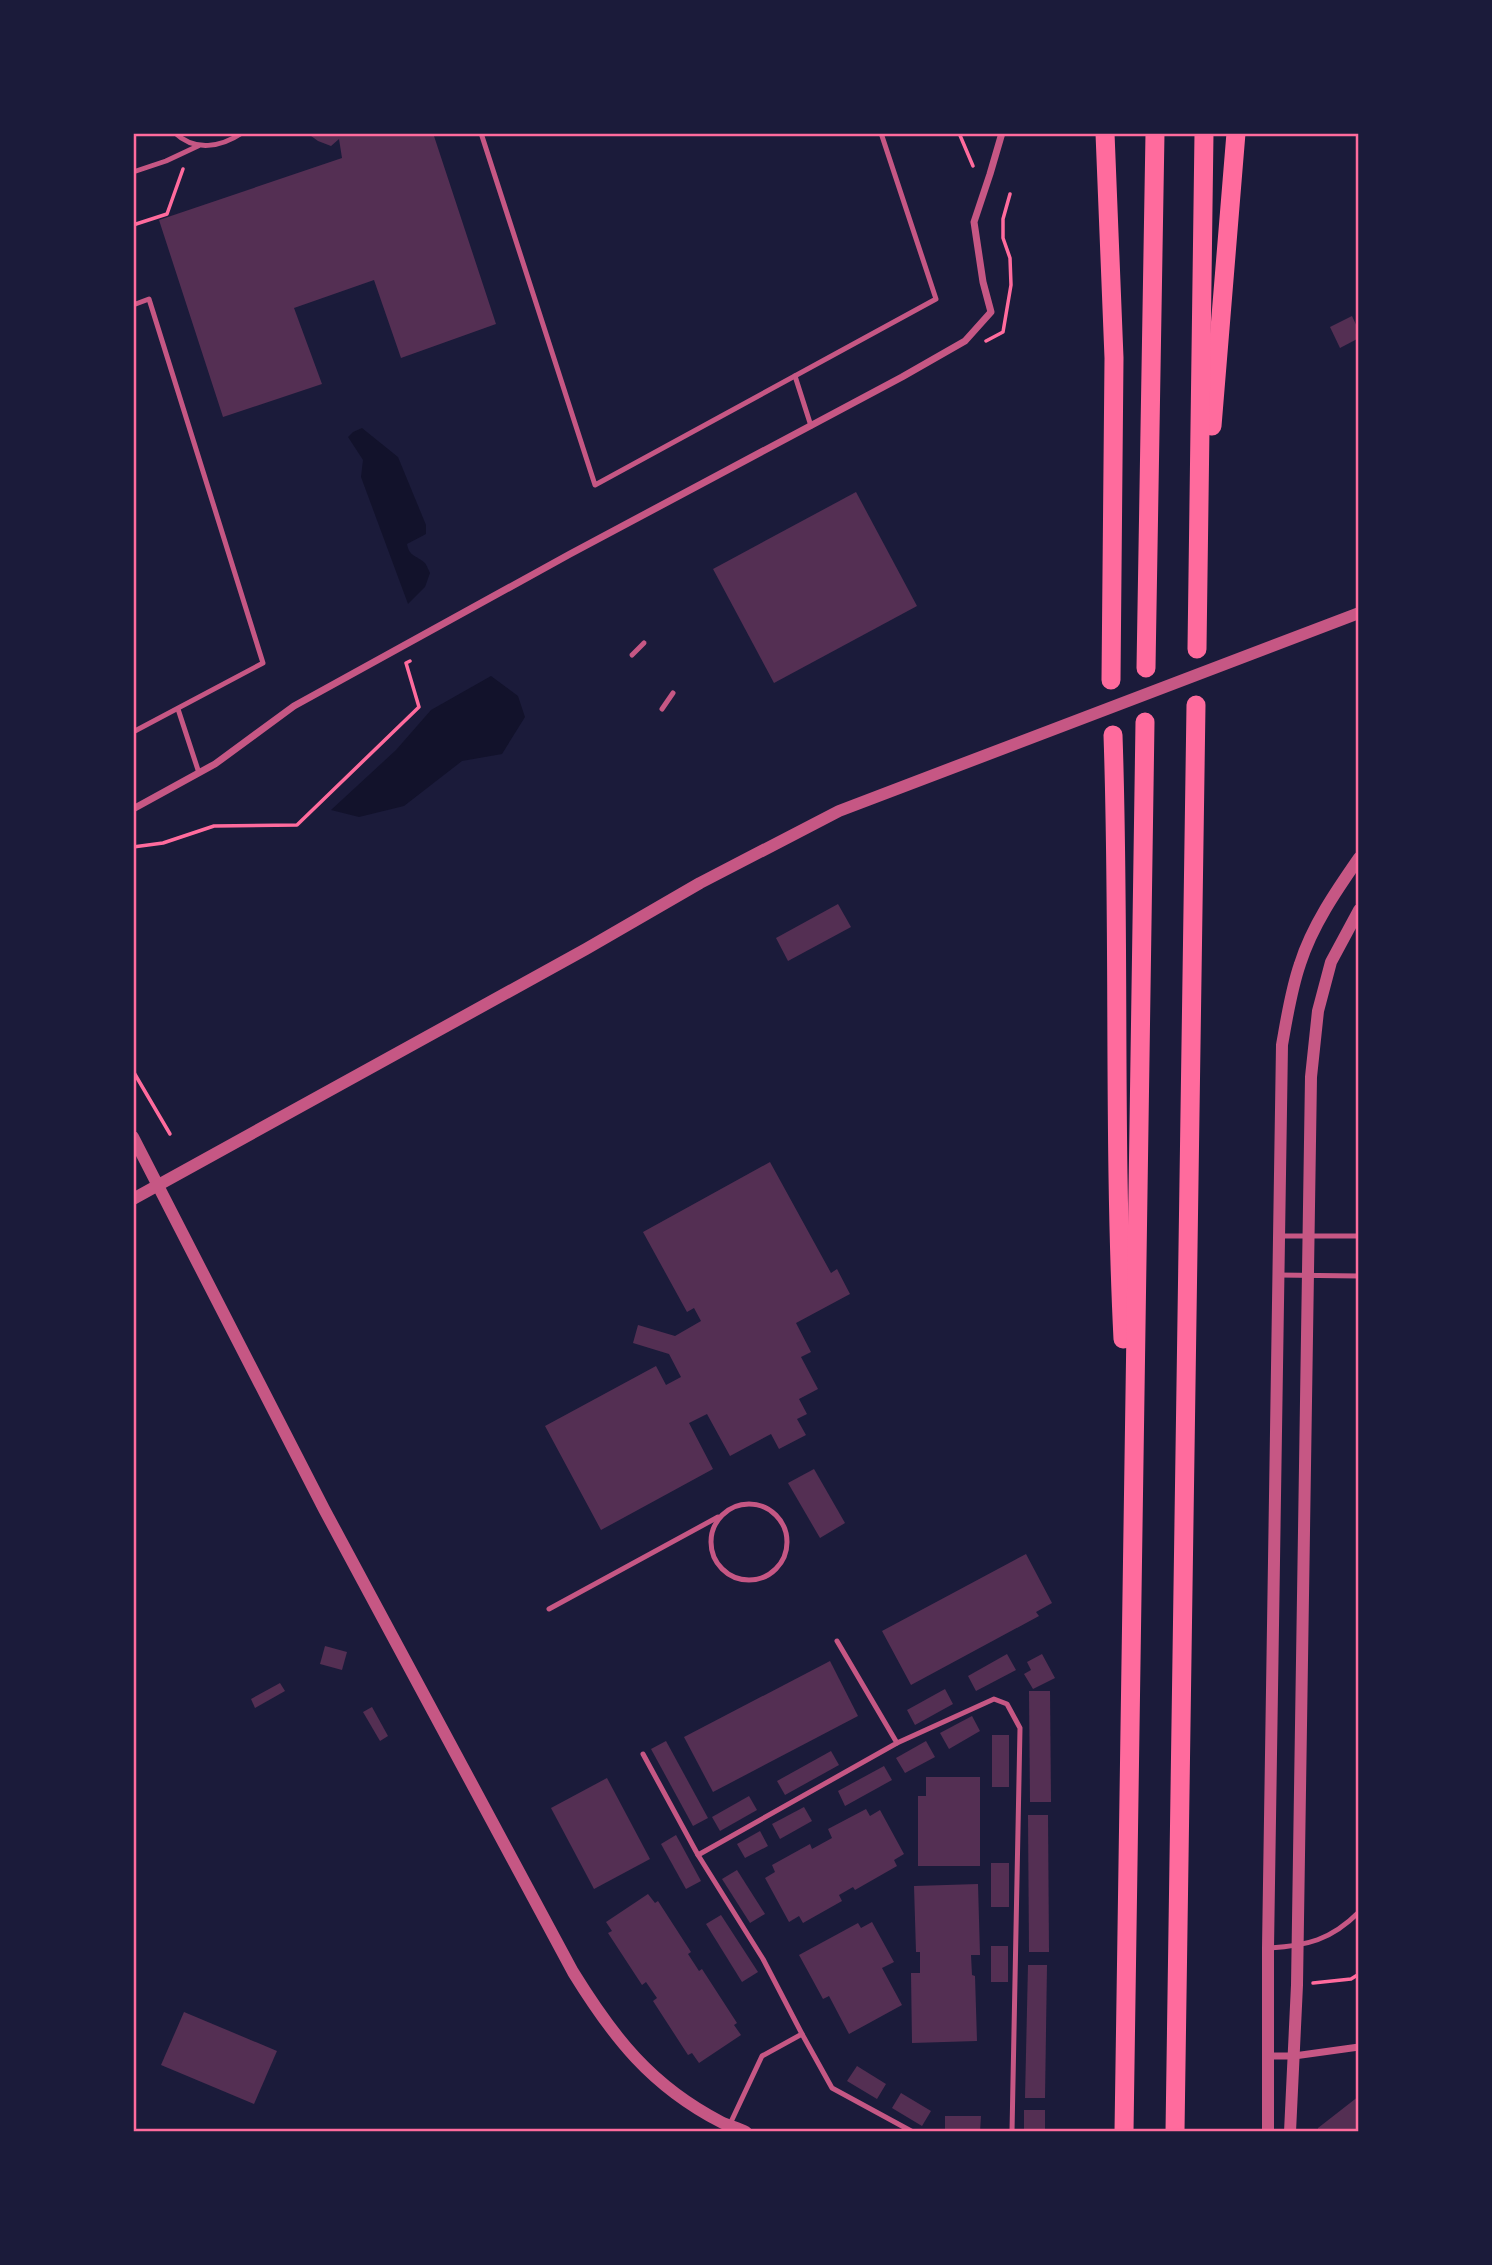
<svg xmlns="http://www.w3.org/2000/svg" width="1492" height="2265" font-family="Rubik,sans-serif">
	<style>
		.water { fill: #12122b }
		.building { fill: #542f53 }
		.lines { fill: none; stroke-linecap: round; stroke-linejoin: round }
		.path { stroke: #ff6b9d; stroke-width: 3.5 }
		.service { stroke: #c65784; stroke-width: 5 }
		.minor { stroke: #c65784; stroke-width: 7 }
		.tertiary { stroke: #c65784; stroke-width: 12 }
		.motorway { stroke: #ff6b9d; stroke-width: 19 }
		.neatline { fill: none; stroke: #ff6b9d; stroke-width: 2.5 }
	</style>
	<rect width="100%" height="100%" fill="#1b1b3a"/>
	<g class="water">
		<path d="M362,428L398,457L426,525V534L407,544C409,557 418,556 425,563C426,564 430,573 430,573L425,587L408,604L361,477L363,460L348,437L353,432Z"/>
		<polygon points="491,676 518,696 525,717 502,754 462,761 404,806 359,817 331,810 396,750 431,710"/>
	</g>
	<g class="building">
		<polygon points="307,133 433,133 496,324 401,358 374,280 294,308 322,384 223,417 159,220 342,158 339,139 331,146 318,141"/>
		<polygon points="1352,316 1359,331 1359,338 1340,348 1330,327"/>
		<polygon points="856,492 917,606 774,683 713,569"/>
		<polygon points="838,904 851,927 788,961 776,938"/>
		<polygon points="770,1162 831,1273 837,1269 850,1294 796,1323 811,1352 801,1357 818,1389 799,1399 807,1414 797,1419 806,1435 779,1449 771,1434 730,1456 707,1414 689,1423 713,1469 601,1530 545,1426 656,1366 666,1385 681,1377 669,1354 633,1343 638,1325 675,1336 701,1321 694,1308 687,1312 643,1232"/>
		<polygon points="814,1469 845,1523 820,1538 788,1483"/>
		<polygon points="1026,1554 1052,1603 1036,1612 1039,1616 911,1685 882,1631"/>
		<polygon points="325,1646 347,1652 342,1670 320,1664"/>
		<polygon points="1007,1654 1016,1670 976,1691 968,1676"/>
		<polygon points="1042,1654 1055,1678 1033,1689 1024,1674 1031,1670 1027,1662"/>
		<polygon points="830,1661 858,1716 713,1792 684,1737"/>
		<polygon points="280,1683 285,1691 255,1708 251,1699"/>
		<polygon points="945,1689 953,1704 915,1725 907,1710"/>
		<polygon points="1029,1691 1050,1691 1051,1802 1030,1802"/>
		<polygon points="372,1707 388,1736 380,1741 363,1712"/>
		<polygon points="972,1716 980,1731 949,1749 940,1733"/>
		<rect x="992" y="1735" width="17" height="52"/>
		<polygon points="666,1741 708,1818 693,1826 651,1749"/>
		<polygon points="926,1741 935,1757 905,1773 896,1758"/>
		<polygon points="831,1751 839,1765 785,1795 777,1781"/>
		<polygon points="884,1766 892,1780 845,1806 838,1791"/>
		<polygon points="926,1777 980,1777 980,1866 918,1866 918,1796 926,1796"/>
		<polygon points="607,1778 650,1859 594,1889 551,1808"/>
		<polygon points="749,1796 757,1810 720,1831 712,1817"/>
		<polygon points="804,1807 812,1821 780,1839 772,1824"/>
		<polygon points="866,1809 870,1816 880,1810 904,1854 894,1860 897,1866 855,1890 853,1887 839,1895 842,1901 803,1923 799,1916 789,1922 765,1878 775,1872 772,1865 810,1844 812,1849 832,1838 828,1829"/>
		<polygon points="1028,1815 1048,1815 1049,1952 1029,1952"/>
		<polygon points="760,1831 768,1846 745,1858 737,1844"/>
		<polygon points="676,1835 701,1881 686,1889 661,1844"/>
		<rect x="991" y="1863" width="18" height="44"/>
		<polygon points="737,1870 765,1914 750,1923 722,1879"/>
		<polygon points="978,1884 980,1955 971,1955 972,1975 975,1976 977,2041 912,2043 911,1973 920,1973 920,1952 916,1952 914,1886"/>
		<polygon points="648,1894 655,1903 658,1901 691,1952 688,1954 699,1971 702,1969 737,2023 734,2025 741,2035 699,2063 692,2053 688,2055 653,2001 657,1998 646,1982 642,1985 608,1933 612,1931 606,1922"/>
		<polygon points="721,1915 758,1972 742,1982 706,1924"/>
		<polygon points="872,1922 894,1962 882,1968 902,2005 849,2034 829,1996 823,1999 799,1955 858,1923 861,1928"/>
		<rect x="991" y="1946" width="17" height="36"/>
		<polygon points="1028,1965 1047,1965 1045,2098 1025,2098"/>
		<polygon points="184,2012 277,2051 254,2104 161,2065"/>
		<polygon points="857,2066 886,2084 877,2099 847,2081"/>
		<polygon points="901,2093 931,2111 922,2126 892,2108"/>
		<polygon points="1359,2096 1359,2132 1318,2132 1318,2128"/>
		<rect x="1024" y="2110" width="21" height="22"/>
		<polygon points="945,2116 981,2116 980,2132 945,2132"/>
	</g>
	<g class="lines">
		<g class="path">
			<polyline points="959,133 973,166"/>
			<polyline points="133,225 167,214 183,169"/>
			<polyline points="986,341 1003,332 1011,285 1010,258 1003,238 1003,219 1010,194"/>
			<polyline points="133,847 163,843 214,826 297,825 419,707 406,663 410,661"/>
			<polyline points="133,1071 170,1134"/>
			<polyline points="1313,1983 1351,1979 1359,1974"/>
		</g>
		<g class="service">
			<path d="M175,133C195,152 221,147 242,133"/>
			<polyline points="481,133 595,485 936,299 881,133"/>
			<polyline points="133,172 166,161 198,146"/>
			<polyline points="133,305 149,299 263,663 133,732"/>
			<polyline points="795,376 811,426"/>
			<polyline points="632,655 644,643"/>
			<polyline points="178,709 199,773"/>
			<polyline points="662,709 673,693"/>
			<polyline points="1279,1236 1359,1236"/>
			<polyline points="1278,1275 1359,1276"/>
			<circle cx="749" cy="1542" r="38"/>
			<polyline points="549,1609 718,1517"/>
			<polyline points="897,1743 994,1699 1007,1704 1020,1728 1012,2132"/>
			<polyline points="643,1754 698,1855 763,1959 802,2034 762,2056 730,2124"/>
			<polyline points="698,1855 897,1743 837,1641"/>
			<path d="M1268,1948C1307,1946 1331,1940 1359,1912"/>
			<polyline points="802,2034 832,2088 913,2132"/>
		</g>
		<g class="minor">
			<polyline points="133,809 215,764 294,706 570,554 902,377 965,341 991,312 983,282 974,222 990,174 1002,133"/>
			<polyline points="1268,2056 1294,2056 1359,2047"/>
		</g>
		<g class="tertiary">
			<path d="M133,1137L324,1509L573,1972C613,2037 651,2086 721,2122C729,2126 738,2128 746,2132"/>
			<polyline points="133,1199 586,949 700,883 839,811 1359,613"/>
			<path d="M1268,2132V1948L1282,1045C1287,1017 1291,990 1300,964C1312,926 1336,891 1359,858"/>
			<polyline points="1290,2132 1297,1985 1311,1077 1318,1011 1331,962 1359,910"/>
		</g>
		<g class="motorway">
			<polyline points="1105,133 1114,358 1111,680"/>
			<polyline points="1212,426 1236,133"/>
			<polyline points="1197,649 1204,133"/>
			<polyline points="1146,668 1155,133"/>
			<path d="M1113,735C1120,936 1113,1138 1123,1339"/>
			<polyline points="1124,2132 1145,722"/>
			<polyline points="1175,2132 1196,705"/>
		</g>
	</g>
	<rect width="1492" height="2265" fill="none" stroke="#1b1b3a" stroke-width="270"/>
	<rect x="135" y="135" width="1222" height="1995" class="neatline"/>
</svg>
